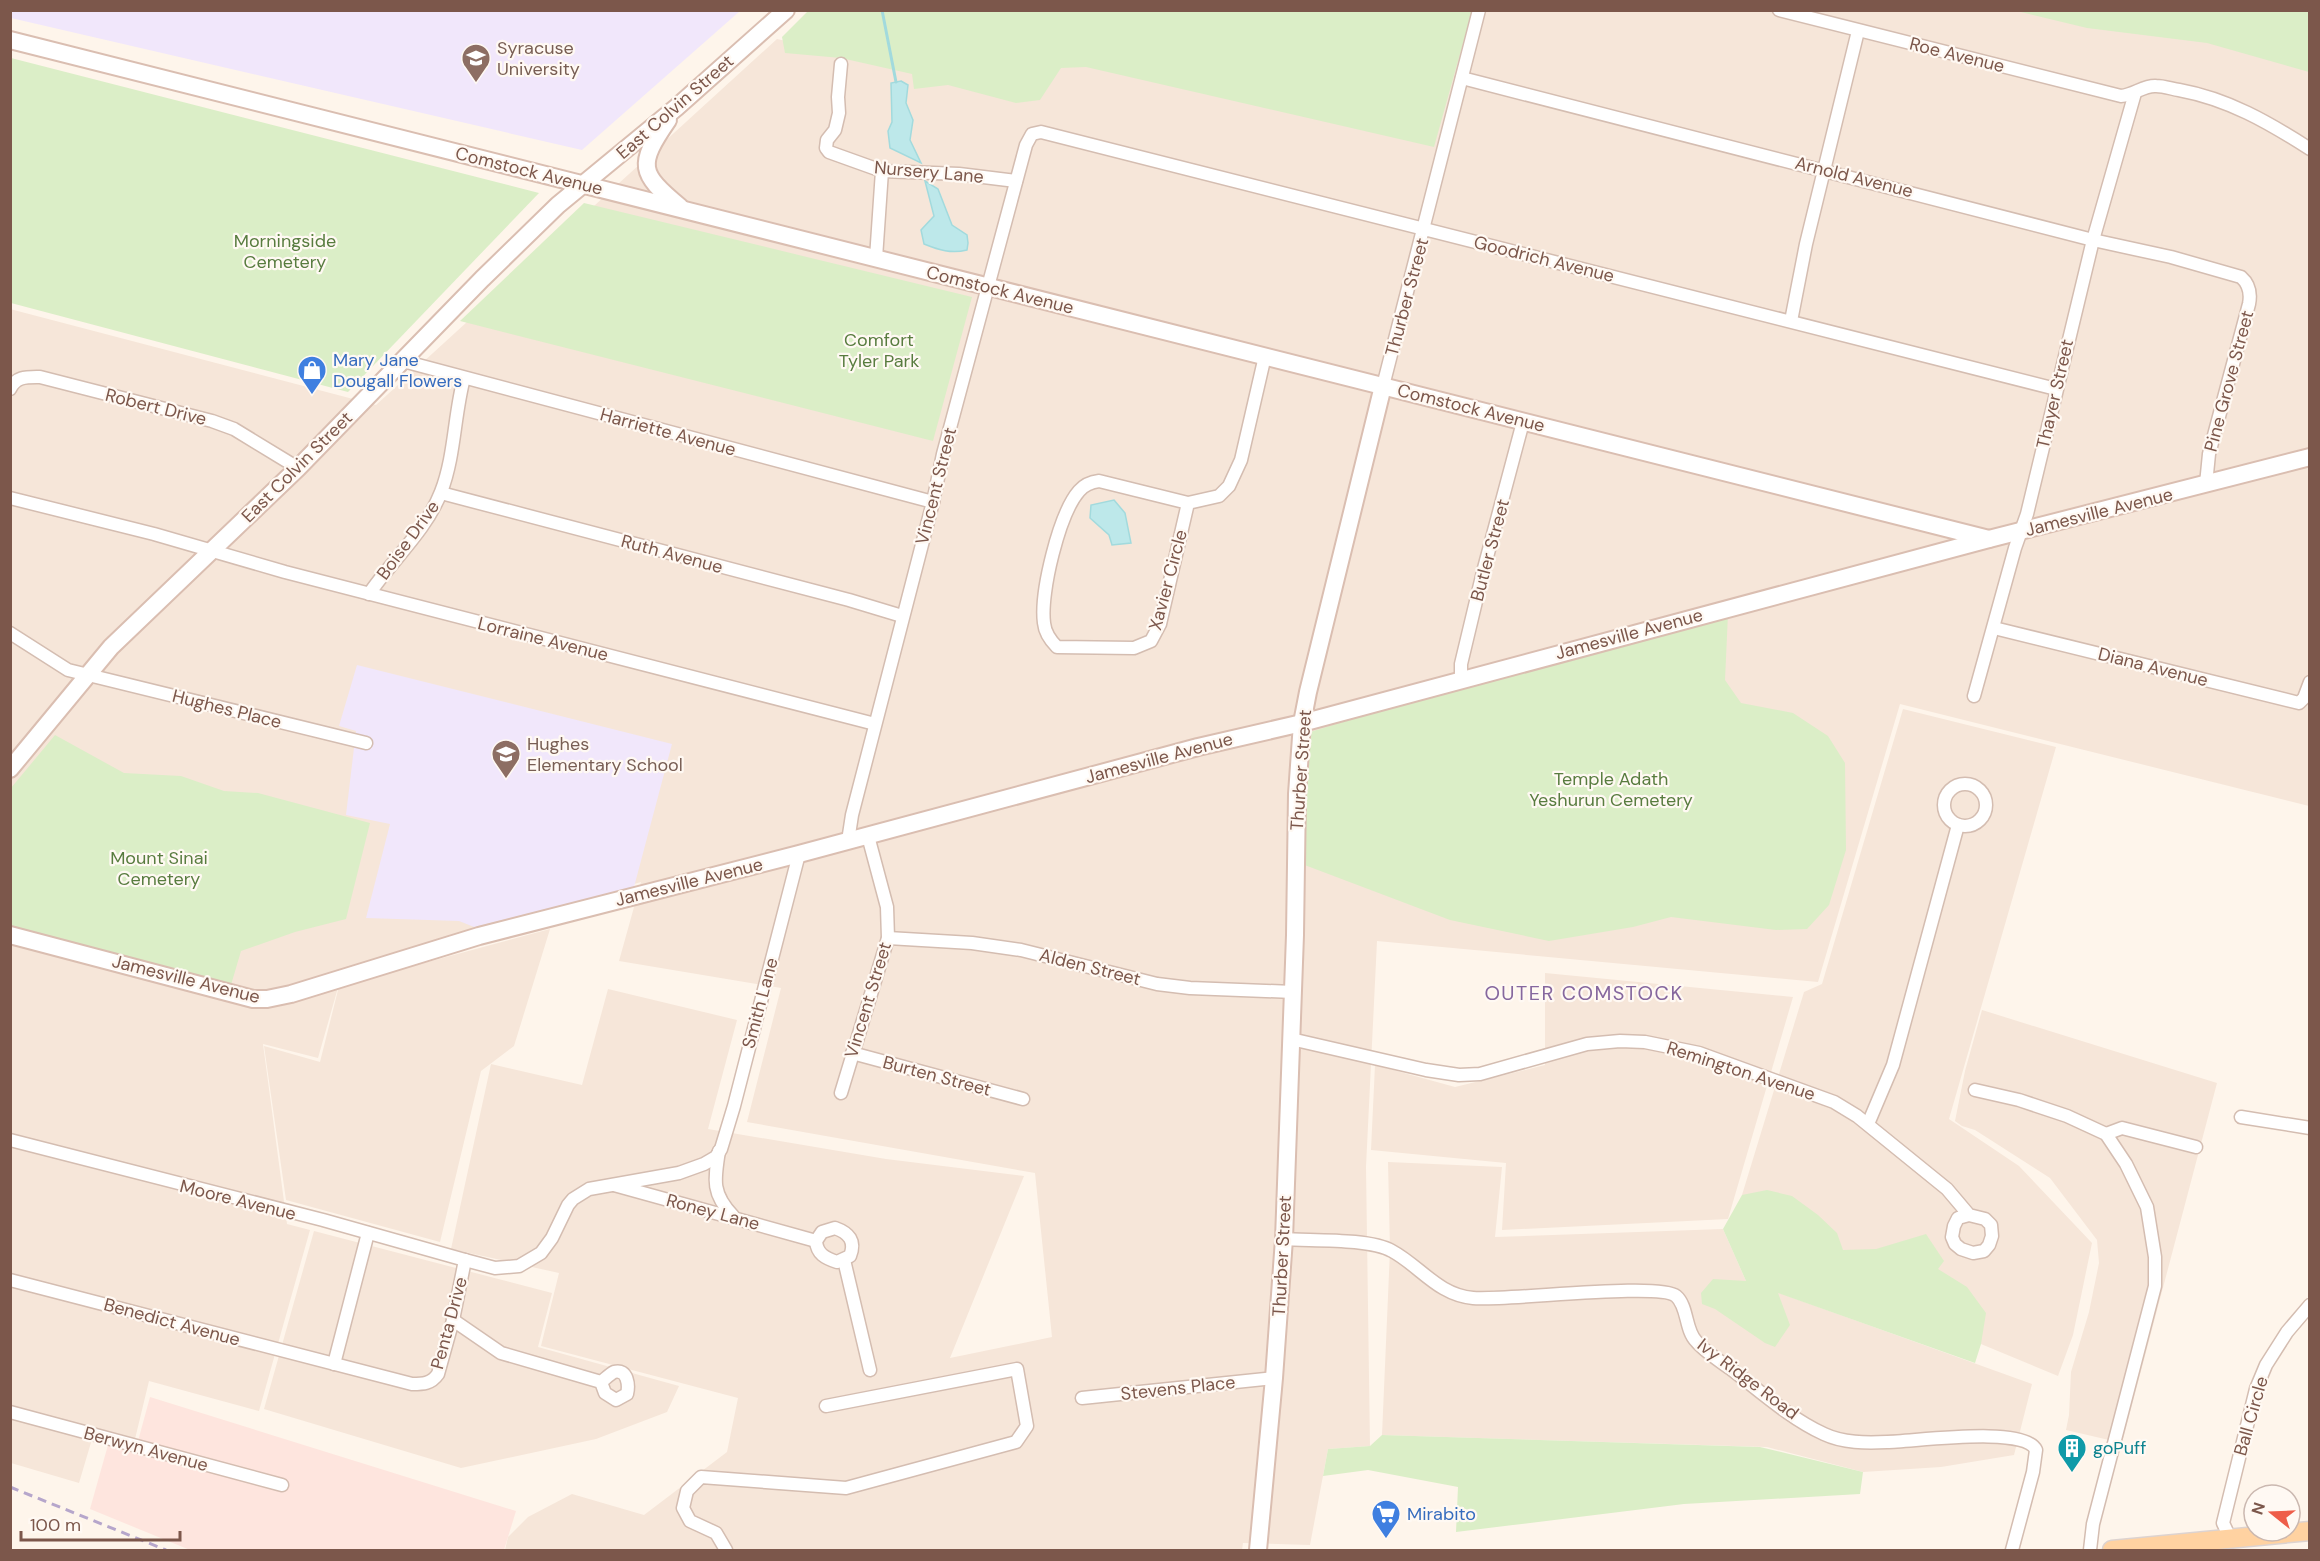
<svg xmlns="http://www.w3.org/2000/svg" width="2320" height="1561" font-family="'DM Sans',sans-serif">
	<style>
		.residential { fill: #f6e6d9 }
		.commercial { fill: #fee5de }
		.education { fill: #f1e7fb }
		.green { fill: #dbeec7 }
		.water { fill: #bde8ea; stroke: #a2dadd; stroke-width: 1.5 }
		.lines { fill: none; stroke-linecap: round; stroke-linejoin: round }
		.stream { stroke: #a2dadd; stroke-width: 3 }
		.street-casing { stroke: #d4bdb1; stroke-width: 15 }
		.secondary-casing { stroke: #dabeb1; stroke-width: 20 }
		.primary-casing { stroke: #ddd3d0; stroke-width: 21 }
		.street { stroke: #fff; stroke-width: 12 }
		.secondary { stroke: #fff; stroke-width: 16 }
		.primary { stroke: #ffd2a1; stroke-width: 18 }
		.rail { stroke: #b6a6cb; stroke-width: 3; stroke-dasharray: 9 6; stroke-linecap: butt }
		.labels { text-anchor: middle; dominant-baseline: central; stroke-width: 4.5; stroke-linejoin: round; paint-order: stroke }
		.education-label { font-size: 18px; fill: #785e54; stroke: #fff9f3; text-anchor: start }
		.street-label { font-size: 18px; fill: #7c574b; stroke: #fff9f3 }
		.park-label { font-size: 18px; fill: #587c3f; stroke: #fff9f3 }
		.shop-label { font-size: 18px; fill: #366cbe; stroke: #fff9f3; text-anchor: start }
		.culture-label { font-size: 18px; fill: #0d838f; stroke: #fff9f3; text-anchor: start }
		.neighbourhood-label { font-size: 20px; letter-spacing: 1.5px; fill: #86679e; stroke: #fff9f3 }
	</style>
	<rect width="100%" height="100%" fill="#fef5eb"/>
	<g class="residential">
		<polygon points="1465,11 2113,11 2309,55 2309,806 1900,704 1818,982 1377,941 1366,1167 1370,1446 1328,1449 1310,1545 1243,1543 1242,1550 505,1550 508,1537 528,1517 572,1494 644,1515 727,1452 738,1398 541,1346 559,1273 451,1249 491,1064 582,1085 608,989 737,1020 708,1129 886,1159 1024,1176 950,1358 1052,1337 1035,1173 747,1122 781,988 619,961 641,882 343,970 318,1058 263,1044 287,1224 310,1230 259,1411 149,1381 135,1439 95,1429 79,1483 11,1463 10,309 376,405 777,39 1023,94 1035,47"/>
		<polygon points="1903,709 2056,747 1949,1119 2019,1166 2092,1243 2073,1335 2058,1376 1764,1254 1742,1195 1804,992 1822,984"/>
		<polygon points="550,929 514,1046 481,1071 440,1242 286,1200 264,1046 320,1062 339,986"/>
		<polygon points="1545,973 1793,997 1728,1219 1502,1230 1506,1163 1371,1150 1375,1065 1455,1087 1545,1065"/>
		<polygon points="1982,1010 2217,1083 2122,1443 2066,1430 2069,1415 2071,1372 2089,1312 2099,1263 2097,1240 2050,1178 1975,1130 1962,1126 1955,1121 1965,1071"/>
		<polygon points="1388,1162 1502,1167 1495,1237 1723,1229 1746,1281 2032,1384 2014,1455 1941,1467 1863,1472 1767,1447 1382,1435 1390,1250"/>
		<polygon points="314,1231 552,1293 538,1347 679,1386 667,1412 596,1439 461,1468 264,1409"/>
	</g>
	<polygon class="commercial" points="150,1397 516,1511 504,1550 190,1550 90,1509 108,1445 135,1452"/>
	<g class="education">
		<polygon points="11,10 740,10 740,11 582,150 11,18"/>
		<polygon points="357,665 672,744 634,887 474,927 459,921 366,918 390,824 346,815 356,731 339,726"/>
	</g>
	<g class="green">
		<polygon points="809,10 1472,11 1434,147 1086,67 1061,68 1040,100 1016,103 948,85 914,89 912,74 841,58 785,53 782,37"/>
		<polygon points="2017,11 2309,11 2309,72 2207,43 2087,28"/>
		<polygon points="10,58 11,58 539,193 348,392 11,303"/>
		<polygon points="584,203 972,297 933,441 460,321"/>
		<polygon points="1728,614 1725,680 1741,703 1793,713 1828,736 1845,763 1846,850 1829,905 1807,929 1776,930 1671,917 1633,927 1549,941 1450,920 1302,864 1303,763 1310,732 1470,683"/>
		<polygon points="55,735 124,773 181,776 224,791 258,793 370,823 346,919 295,932 241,951 231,985 11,926 11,788"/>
		<polygon points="1767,1190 1792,1196 1818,1215 1837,1233 1843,1250 1876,1249 1926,1234 1944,1261 1938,1269 1967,1287 1986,1313 1981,1344 1975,1363 1778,1293 1790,1325 1775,1347 1765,1343 1715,1309 1702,1304 1701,1293 1713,1279 1746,1281 1723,1229 1742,1195"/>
		<polygon points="1382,1435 1760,1447 1863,1472 1860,1494 1684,1504 1456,1532 1458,1487 1368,1470 1323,1476 1328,1449 1370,1446"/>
	</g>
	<g class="water">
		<polygon points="901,81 908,85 906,103 913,120 910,140 921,163 890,148 888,131 892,122 891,83"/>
		<path d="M925,181L938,189L952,225L967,235L968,243L967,250C951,254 939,250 924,244L921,230L934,216Z"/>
		<polygon points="1114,500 1125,513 1131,543 1112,545 1109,535 1090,518 1091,505"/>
	</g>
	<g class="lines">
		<polyline class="stream" points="882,10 896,82"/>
		<g class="street-casing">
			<g id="street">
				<path d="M1779,10L2121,96C2134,95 2144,85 2156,86C2164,86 2172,89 2179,90C2228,99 2268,122 2310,149"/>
				<polyline points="841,64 838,97 839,113 835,130 827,140 826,148 829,152 882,171 959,174 1016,181"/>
				<path d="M1462,78L2093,240L2171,257L2241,277C2249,284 2251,294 2249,304L2209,454L2206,484"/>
				<polyline points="876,258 882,171"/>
				<polyline points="1791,321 1806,244 1858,31"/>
				<polyline points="403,361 933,502"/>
				<polyline points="1383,386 1479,10"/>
				<path d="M10,389C16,376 27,377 40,377L212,421L234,429L298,468"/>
				<polyline points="441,493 849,600 902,616"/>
				<polyline points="10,498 154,534 285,572 875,724"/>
				<path d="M1188,503L1160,624L1151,641L1134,648L1057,647C1051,641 1045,633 1044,623C1040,593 1059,514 1079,491C1084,485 1091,482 1099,481L1188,503L1219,496L1229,486L1241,460L1265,356"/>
				<path d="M369,594C392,560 426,531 441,492C455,456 454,415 464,378"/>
				<polyline points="1994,628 2299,703 2304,698 2310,682"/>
				<polyline points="10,633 68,670 366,743"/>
				<polyline points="1461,679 1461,664 1483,572 1523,422"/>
				<polyline points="1974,696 2015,548 2027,514 2093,240 2135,93"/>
				<circle cx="1965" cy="805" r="21"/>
				<polyline points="848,841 852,815 933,502 943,454 1026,145 1032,134 1041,132 2056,389"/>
				<polyline points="888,938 972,943 1021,950 1157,984 1190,988 1293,992"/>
				<polyline points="1291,1039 1426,1070 1459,1075 1480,1074 1587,1044 1620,1041 1645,1042 1699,1053 1834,1102 1857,1116 1947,1189 1969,1215 1985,1219 1991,1225 1992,1236 1989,1245 1984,1251 1973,1253 1961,1249 1955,1244 1952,1237 1954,1226 1958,1218 1969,1215"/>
				<polyline points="852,1053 1023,1099"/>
				<polyline points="1975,1090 2019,1100 2067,1116 2106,1134 2126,1164 2147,1207 2155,1257 2155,1286 2093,1524 2090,1550"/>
				<polyline points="841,1093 888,938 887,907 868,836"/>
				<polyline points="2241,1117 2310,1128"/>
				<polyline points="1868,1124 1893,1065 1958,825"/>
				<polyline points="2106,1134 2122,1128 2196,1147"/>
				<polyline points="10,1140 323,1220 465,1260 495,1268 519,1266 541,1253 552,1238 568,1205 573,1199 589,1189 679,1173 704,1164 716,1157 721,1149 734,1106 799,854"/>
				<path d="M719,1151C714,1181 712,1194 733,1216"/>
				<polyline points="614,1185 816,1241"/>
				<path d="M835,1228C849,1233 856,1241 850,1256L837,1262C825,1258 817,1254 816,1241L822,1232Z"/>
				<path d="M1284,1239C1311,1241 1369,1238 1392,1251C1420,1266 1438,1295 1473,1298C1507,1301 1659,1282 1676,1296C1688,1306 1685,1330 1696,1341C1705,1352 1720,1361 1731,1369C1761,1392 1791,1419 1824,1434C1843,1443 1866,1443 1887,1442C1913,1442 2025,1425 2036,1450L2033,1472L2012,1550"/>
				<polyline points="844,1260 870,1370"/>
				<path d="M10,1280L412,1384C423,1384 431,1384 438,1374L453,1320L465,1260"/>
				<path d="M453,1320L501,1353L601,1382L605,1393L616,1400L627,1394C629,1386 628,1368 614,1372C610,1374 605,1379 601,1382"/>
				<polyline points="334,1364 368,1233"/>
				<polyline points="1082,1398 1274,1378"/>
				<polyline points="10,1412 282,1485"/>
				<polyline points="2230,1538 2223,1523 2256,1389 2266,1365 2287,1332 2310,1305"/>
				<polyline points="726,1550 716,1533 690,1521 683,1508 687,1491 701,1477 846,1488 1016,1442 1027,1426 1017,1369 826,1406"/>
			</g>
		</g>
		<g class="secondary-casing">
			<g id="secondary">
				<polyline points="10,40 1989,539"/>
				<path d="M668,120C637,165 639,173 680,207"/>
				<polyline points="10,769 111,647 298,468 482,279 558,205 677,107 786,10"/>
				<polyline points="10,935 253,999 267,999 291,994 479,936 799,854 1198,747 1302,723 1989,539 2310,457"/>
				<polyline points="1258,1550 1274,1378 1284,1239 1295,935 1297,794 1302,723 1308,692 1383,386"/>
			</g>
		</g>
		<g class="primary-casing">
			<polyline id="primary" points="2112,1550 2310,1531"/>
		</g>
		<use href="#street" class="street"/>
		<use href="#secondary" class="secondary"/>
		<use href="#primary" class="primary"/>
		<polyline class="rail" points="10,1487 166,1550"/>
	</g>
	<defs>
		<g id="university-pin" transform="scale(1.5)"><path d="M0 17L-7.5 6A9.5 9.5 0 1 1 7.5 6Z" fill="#8d6e63" stroke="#fff9f3"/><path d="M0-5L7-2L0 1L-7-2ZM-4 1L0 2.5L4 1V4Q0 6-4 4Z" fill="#fff"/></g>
		<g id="shop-pin" transform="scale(1.5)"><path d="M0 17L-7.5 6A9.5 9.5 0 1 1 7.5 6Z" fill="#3f7fe0" stroke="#fff9f3"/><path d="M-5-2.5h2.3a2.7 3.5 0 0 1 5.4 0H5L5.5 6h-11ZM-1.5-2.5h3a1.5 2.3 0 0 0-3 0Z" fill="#fff"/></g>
		<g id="school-pin" transform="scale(1.5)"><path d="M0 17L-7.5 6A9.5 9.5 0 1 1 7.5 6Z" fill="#8d6e63" stroke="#fff9f3"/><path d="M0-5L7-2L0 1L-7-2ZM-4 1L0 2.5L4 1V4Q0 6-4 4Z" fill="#fff"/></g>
		<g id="building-pin" transform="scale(1.5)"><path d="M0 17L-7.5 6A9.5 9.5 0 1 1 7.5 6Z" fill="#0f9aa8" stroke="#fff9f3"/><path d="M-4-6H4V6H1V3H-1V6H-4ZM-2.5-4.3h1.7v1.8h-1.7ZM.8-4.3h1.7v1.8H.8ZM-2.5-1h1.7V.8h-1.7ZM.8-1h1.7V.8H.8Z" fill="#fff"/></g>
		<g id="supermarket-pin" transform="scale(1.5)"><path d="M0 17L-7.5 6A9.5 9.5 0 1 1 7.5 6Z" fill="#3f7fe0" stroke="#fff9f3"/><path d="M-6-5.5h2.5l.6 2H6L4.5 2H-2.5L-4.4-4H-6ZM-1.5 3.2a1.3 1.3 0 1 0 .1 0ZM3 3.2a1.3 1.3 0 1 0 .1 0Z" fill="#fff"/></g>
	</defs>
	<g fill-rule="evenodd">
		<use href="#university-pin" x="476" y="58"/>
		<use href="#shop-pin" x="312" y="370"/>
		<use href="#school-pin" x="506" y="754"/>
		<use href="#building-pin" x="2072" y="1448"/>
		<use href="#supermarket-pin" x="1386" y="1514"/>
	</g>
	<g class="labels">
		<g class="education-label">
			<text x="497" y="48">Syracuse<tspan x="497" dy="21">University</tspan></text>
			<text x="527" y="744">Hughes<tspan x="527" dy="21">Elementary School</tspan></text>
		</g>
		<g class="street-label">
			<text transform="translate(1957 55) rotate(14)">Roe Avenue</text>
			<text transform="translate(675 107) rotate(-41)">East Colvin Street</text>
			<text transform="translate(529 171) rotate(14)">Comstock Avenue</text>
			<text transform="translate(929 172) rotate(5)">Nursery Lane</text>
			<text transform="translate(1854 177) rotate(14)">Arnold Avenue</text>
			<text transform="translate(1544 259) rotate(14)">Goodrich Avenue</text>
			<text transform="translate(1000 290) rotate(14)">Comstock Avenue</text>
			<text transform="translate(1407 297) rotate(-75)">Thurber Street</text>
			<text transform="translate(2229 381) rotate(-75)">Pine Grove Street</text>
			<text transform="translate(2055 394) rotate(-77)">Thayer Street</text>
			<text transform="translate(156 407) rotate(14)">Robert Drive</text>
			<text transform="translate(1471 408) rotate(14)">Comstock Avenue</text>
			<text transform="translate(668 432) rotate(15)">Harriette Avenue</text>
			<text transform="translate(297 467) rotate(-45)">East Colvin Street</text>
			<text transform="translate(936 486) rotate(-76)">Vincent Street</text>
			<text transform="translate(2099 512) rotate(-14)">Jamesville Avenue</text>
			<text transform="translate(408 540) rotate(-54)">Boise Drive</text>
			<text transform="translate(1490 550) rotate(-75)">Butler Street</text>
			<text transform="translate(672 554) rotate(15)">Ruth Avenue</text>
			<text transform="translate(1168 580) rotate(-75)">Xavier Circle</text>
			<text transform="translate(1629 634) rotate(-15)">Jamesville Avenue</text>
			<text transform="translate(543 639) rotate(14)">Lorraine Avenue</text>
			<text transform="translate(2153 667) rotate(14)">Diana Avenue</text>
			<text transform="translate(227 709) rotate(14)">Hughes Place</text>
			<text transform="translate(1159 758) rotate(-15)">Jamesville Avenue</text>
			<text transform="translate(1301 770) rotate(-86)">Thurber Street</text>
			<text transform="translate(689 882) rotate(-14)">Jamesville Avenue</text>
			<text transform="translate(1090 967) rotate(14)">Alden Street</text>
			<text transform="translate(186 979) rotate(14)">Jamesville Avenue</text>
			<text transform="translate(868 1000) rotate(-73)">Vincent Street</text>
			<text transform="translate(760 1003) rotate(-75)">Smith Lane</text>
			<text transform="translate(1741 1071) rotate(18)">Remington Avenue</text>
			<text transform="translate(937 1076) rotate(15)">Burten Street</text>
			<text transform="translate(238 1200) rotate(14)">Moore Avenue</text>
			<text transform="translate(713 1212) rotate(15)">Roney Lane</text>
			<text transform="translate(1282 1256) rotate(-87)">Thurber Street</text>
			<text transform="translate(172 1322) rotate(15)">Benedict Avenue</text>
			<text transform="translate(449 1323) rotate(-75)">Penta Drive</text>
			<text transform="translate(1748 1379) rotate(37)">Ivy Ridge Road</text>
			<text transform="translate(1178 1388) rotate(-6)">Stevens Place</text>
			<text transform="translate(2251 1416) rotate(-74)">Ball Circle</text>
			<text transform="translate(146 1449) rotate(15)">Berwyn Avenue</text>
		</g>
		<g class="park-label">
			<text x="285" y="241">Morningside<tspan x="285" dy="21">Cemetery</tspan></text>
			<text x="879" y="340">Comfort<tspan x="879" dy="21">Tyler Park</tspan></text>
			<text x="1611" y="779">Temple Adath<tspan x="1611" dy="21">Yeshurun Cemetery</tspan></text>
			<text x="159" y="858">Mount Sinai<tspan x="159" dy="21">Cemetery</tspan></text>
		</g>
		<g class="shop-label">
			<text x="333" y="360">Mary Jane<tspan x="333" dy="21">Dougall Flowers</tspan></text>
			<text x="1407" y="1514">Mirabito</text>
		</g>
		<g class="culture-label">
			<text x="2093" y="1448">goPuff</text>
		</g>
		<g class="neighbourhood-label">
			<text x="1584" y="993">OUTER COMSTOCK</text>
		</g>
	</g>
	<rect width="2320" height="1561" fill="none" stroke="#7c574b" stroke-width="24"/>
	<g transform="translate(2272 1513) rotate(288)"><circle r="28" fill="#fff9f3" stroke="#cbb8b0" stroke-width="1.5"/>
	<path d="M0-4.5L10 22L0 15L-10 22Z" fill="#ee5d49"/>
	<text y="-9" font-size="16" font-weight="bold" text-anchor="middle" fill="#7c574b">N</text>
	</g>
	<path d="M21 1531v9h159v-9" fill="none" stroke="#7c574b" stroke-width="3"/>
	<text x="30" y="1531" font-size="18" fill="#7c574b" stroke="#fff9f3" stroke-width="4.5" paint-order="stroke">100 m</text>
</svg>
